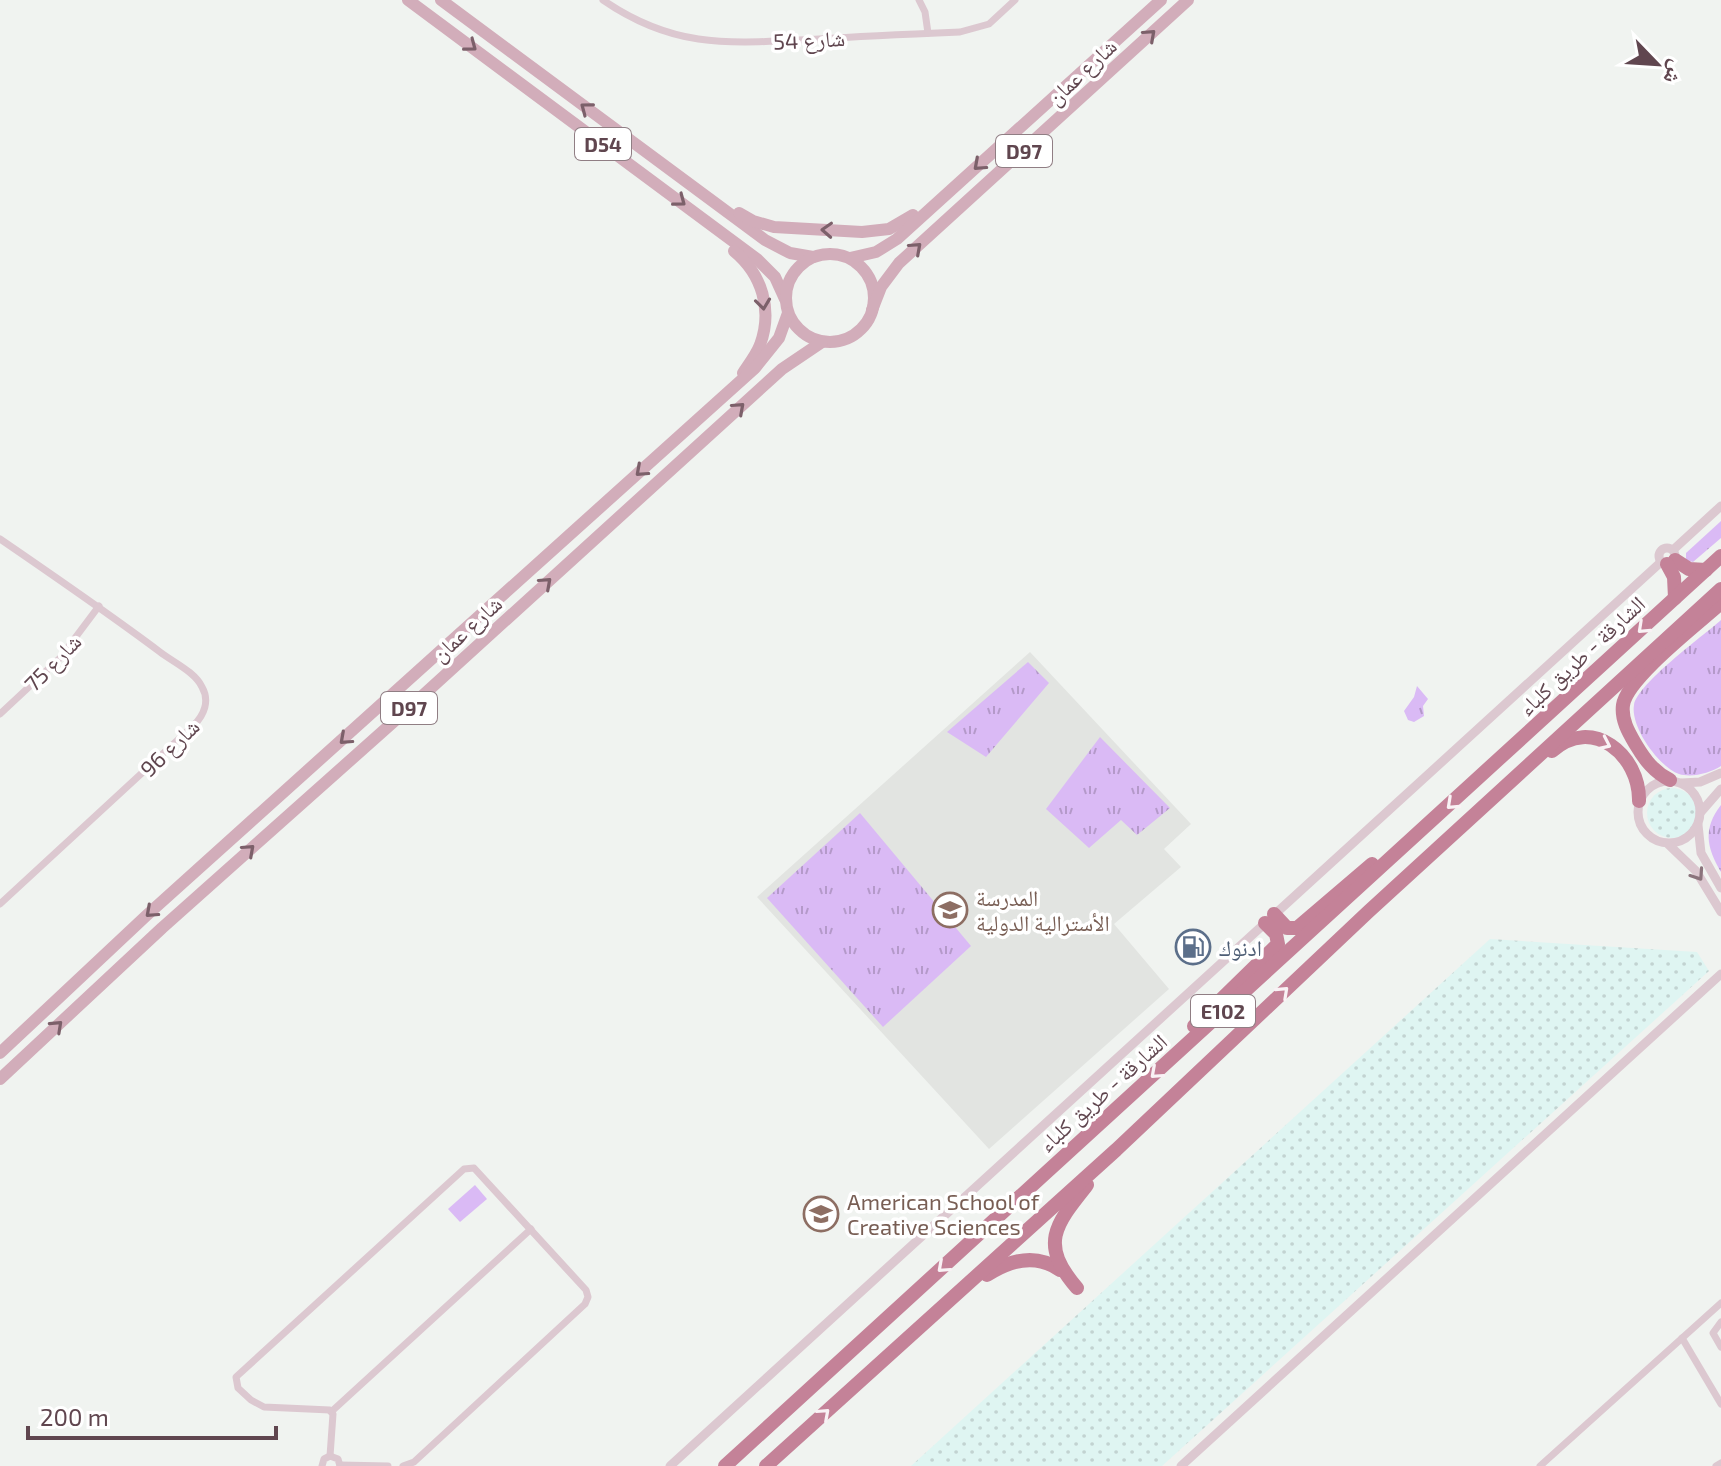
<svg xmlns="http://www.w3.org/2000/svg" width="1721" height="1466" font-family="'Exo 2','Noto Naskh Arabic',sans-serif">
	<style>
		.education { fill: #e2e4e1 }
		.grass { fill: url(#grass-tufts) }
		.sand { fill: url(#sand-dots) }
		.green { fill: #dabaf5 }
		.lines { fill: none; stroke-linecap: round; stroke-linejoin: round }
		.minor { stroke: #dcc8d0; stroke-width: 7 }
		.tertiary { stroke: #dcc8d0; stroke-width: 9 }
		.primary { stroke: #d2adba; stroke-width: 12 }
		.motorway { stroke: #c48298; stroke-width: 14 }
		.oneway { stroke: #7c606a }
		.oneway2 { stroke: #f9f2f5 }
		.oneway3 { stroke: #8b747c }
		.labels { text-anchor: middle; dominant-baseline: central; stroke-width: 7; stroke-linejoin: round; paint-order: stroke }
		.shield { fill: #fff; stroke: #907e84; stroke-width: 2 }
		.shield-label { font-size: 20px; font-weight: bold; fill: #60464f }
		.street-label { font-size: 22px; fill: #60464f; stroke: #fff }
		.education-label { font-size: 22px; fill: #785e54; stroke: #fff; text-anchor: start }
		.service-label { font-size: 22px; fill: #4e5e75; stroke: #fff; text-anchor: start }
	</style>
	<defs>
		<pattern id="grass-tufts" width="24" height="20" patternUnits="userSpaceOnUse" patternTransform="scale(2)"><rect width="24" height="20" fill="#dabaf5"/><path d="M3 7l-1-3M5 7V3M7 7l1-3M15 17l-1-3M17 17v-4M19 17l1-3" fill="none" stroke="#b499c9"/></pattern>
		<pattern id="sand-dots" width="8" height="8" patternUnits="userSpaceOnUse" patternTransform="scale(2)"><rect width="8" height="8" fill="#dff5f2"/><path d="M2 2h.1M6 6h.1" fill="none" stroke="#c2d3d1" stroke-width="1.8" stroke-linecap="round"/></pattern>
	</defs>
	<rect width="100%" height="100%" fill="#f0f3f0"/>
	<polygon class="education" points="1030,652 1191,824 1164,849 1181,867 1114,924 1169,989 989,1149 757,897"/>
	<g class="grass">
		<polygon points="1721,521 1721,538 1693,562 1686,560 1686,553"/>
		<path d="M1721,620V766C1710,773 1692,778 1679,774C1659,767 1630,727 1634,705C1638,683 1702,637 1721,620Z"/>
		<polygon points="1028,662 1049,683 986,757 947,732"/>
		<polygon points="1417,686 1428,699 1423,706 1424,716 1414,722 1408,720 1404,711 1414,697"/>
		<polygon points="1100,737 1170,808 1137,835 1121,820 1089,848 1046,809"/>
		<path d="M1721,805V872C1706,847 1703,828 1721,805Z"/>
		<polygon points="860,813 971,946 883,1027 767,898"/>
	</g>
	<g class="sand">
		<circle cx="1672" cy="813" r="25"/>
		<polygon points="1490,939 1697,952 1709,971 1162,1466 911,1466"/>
	</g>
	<polygon class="green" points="475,1185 487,1199 460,1222 448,1209"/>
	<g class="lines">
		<g class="minor">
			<path d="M603,0C677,51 734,43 819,39C866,36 913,34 960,32L989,24L1015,0"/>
			<polyline points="919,0 925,12 928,33"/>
			<path d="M0,539C54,576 108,613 160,652C173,662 195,672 202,687C210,701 204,715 194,725L0,904"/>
			<polyline points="0,714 60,658 99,606"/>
			<polyline points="1721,1322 1713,1333 1721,1347"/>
			<polyline points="1682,1338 1721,1404"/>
			<polyline points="331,1412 531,1229"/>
			<polyline points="330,1456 333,1414 330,1410 264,1407 251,1400 238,1388 236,1377 464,1169 474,1168 586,1290 588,1297 585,1304 414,1462 403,1466"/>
			<polyline points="340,1465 388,1466"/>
			<polyline points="322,1466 324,1459 330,1456 338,1459 340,1466"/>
			<polyline points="1540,1466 1721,1303"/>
			<polyline points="1716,1466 1721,1463"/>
		</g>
		<g class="tertiary">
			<circle cx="1667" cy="556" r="8"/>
			<polyline points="1673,550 1721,506"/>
			<circle cx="1669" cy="812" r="31"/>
			<polyline points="1682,783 1700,782 1721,773"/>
			<polyline points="1700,813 1721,789"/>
			<polyline points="1698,825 1701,853 1721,888"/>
			<polyline points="1668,844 1696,871 1721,912"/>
			<polyline points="670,1466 1661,562"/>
			<polyline points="1181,1466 1721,974"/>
		</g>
		<g class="primary">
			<polyline points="408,0 757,259 775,277 785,299"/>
			<polyline points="441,0 765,240 790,253 813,257"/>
			<polyline points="739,213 753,221 774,227 862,232 889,229 913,215"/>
			<path d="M734,251C762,274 773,310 760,345C756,355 749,364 743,373"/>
			<circle cx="830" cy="298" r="44"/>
			<polyline points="850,258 876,252 897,239 1161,0"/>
			<polyline points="872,310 881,287 899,263 1188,0"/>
			<polyline points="0,1053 147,915 755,368 779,338 788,313"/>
			<polyline points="0,1079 162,928 409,708 782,369 822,342"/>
		</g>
		<g class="motorway">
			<polyline points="1675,560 1689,569 1706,570"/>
			<polyline points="1667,564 1674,577 1675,598"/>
			<path d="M1552,751C1592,715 1640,755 1639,801"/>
			<path d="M1670,780C1654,772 1645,760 1636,745C1629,733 1621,720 1623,705C1627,678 1699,623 1721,603"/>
			<polyline points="1274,914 1287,928 1297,928 1372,864"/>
			<polyline points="1194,1026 1278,944 1276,934 1265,923"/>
			<path d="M987,1275C1010,1260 1036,1253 1060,1270"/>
			<path d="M1077,1288C1039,1244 1055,1225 1087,1185"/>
			<polyline points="725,1466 1721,556"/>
			<polyline points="766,1466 1116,1150 1368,912 1721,589"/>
		</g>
	</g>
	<defs><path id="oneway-chevron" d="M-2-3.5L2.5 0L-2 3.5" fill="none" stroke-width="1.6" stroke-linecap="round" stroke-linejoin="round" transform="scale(2)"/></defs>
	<g class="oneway">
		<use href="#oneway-chevron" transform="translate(1150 35) rotate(-42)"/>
		<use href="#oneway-chevron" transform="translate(471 46) rotate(37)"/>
		<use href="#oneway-chevron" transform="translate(586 108) rotate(-143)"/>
		<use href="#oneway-chevron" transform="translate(979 165) rotate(138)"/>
		<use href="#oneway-chevron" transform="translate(680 201) rotate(37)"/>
		<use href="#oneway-chevron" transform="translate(827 230) rotate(-177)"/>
		<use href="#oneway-chevron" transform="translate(916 248) rotate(-42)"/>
		<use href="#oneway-chevron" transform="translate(763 304) rotate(83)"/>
		<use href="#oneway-chevron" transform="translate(739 408) rotate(-42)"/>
		<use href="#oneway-chevron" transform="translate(641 471) rotate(138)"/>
		<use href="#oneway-chevron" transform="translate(546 583) rotate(-42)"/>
		<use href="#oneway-chevron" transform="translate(345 739) rotate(138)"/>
		<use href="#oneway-chevron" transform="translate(249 850) rotate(-42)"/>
		<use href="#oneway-chevron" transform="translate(151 912) rotate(138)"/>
		<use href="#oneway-chevron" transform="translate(57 1026) rotate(-43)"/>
	</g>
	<g class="oneway2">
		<use href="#oneway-chevron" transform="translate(1643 628) rotate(137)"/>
		<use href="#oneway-chevron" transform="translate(1605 744) rotate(25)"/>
		<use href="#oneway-chevron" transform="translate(1452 804) rotate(137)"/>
		<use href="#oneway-chevron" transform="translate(1283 992) rotate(-43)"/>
		<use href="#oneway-chevron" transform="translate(1156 1073) rotate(138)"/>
		<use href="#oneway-chevron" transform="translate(943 1267) rotate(138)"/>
		<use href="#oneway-chevron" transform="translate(824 1414) rotate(-42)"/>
	</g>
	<use class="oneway3" href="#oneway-chevron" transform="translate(1698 875) rotate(56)"/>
	<defs>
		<g id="school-ring" transform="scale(1.8)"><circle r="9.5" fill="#fff" stroke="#8d6e63" stroke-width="1.5"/><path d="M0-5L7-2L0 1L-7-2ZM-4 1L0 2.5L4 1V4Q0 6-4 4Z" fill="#8d6e63"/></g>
		<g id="fuel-ring" transform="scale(1.8)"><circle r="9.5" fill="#fff" stroke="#5c6f8a" stroke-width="1.5"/><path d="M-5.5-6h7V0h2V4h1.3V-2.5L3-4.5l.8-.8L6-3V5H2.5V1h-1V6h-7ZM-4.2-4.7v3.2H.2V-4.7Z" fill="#5c6f8a"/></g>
	</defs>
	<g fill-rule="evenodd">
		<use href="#school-ring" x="950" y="910"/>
		<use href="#fuel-ring" x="1193" y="947"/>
		<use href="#school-ring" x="821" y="1214"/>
	</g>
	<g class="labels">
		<g class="shield">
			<rect x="575" y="128" width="56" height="32" rx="6"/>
			<rect x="996" y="135" width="56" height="32" rx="6"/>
			<rect x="381" y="692" width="56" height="32" rx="6"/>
			<rect x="1191" y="995" width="64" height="32" rx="6"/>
		</g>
		<g class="shield-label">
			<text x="603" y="144">D54</text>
			<text x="1024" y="151">D97</text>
			<text x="409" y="708">D97</text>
			<text x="1223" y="1011">E102</text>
		</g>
		<g class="street-label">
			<text transform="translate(809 39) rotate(-3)">شارع 54</text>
			<text transform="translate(1081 71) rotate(-43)">شارع عمان</text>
			<text transform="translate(466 628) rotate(-42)">شارع عمان</text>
			<text transform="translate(1581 655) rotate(-43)">الشارقة - طريق كلباء</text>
			<text transform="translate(52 662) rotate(-46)">شارع 75</text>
			<text transform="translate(169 747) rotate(-44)">شارع 96</text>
			<text transform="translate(1102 1092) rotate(-42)">الشارقة - طريق كلباء</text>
		</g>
		<g class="education-label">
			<text x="976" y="897">المدرسة<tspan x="976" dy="25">الأسترالية الدولية</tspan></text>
			<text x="847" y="1201">American School of<tspan x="847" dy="25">Creative Sciences</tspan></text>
		</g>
		<g class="service-label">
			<text x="1219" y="947">ادنوك</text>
		</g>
	</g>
	<g transform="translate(1657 64) rotate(115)" stroke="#ffffff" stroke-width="6" paint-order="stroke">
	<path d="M0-6L14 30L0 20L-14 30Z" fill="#60464f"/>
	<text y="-12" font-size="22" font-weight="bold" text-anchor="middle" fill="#60464f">ش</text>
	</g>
	<path d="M28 1426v12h248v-12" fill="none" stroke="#60464f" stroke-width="4"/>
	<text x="40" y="1426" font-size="24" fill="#60464f" stroke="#ffffff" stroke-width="6" paint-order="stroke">200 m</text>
</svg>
